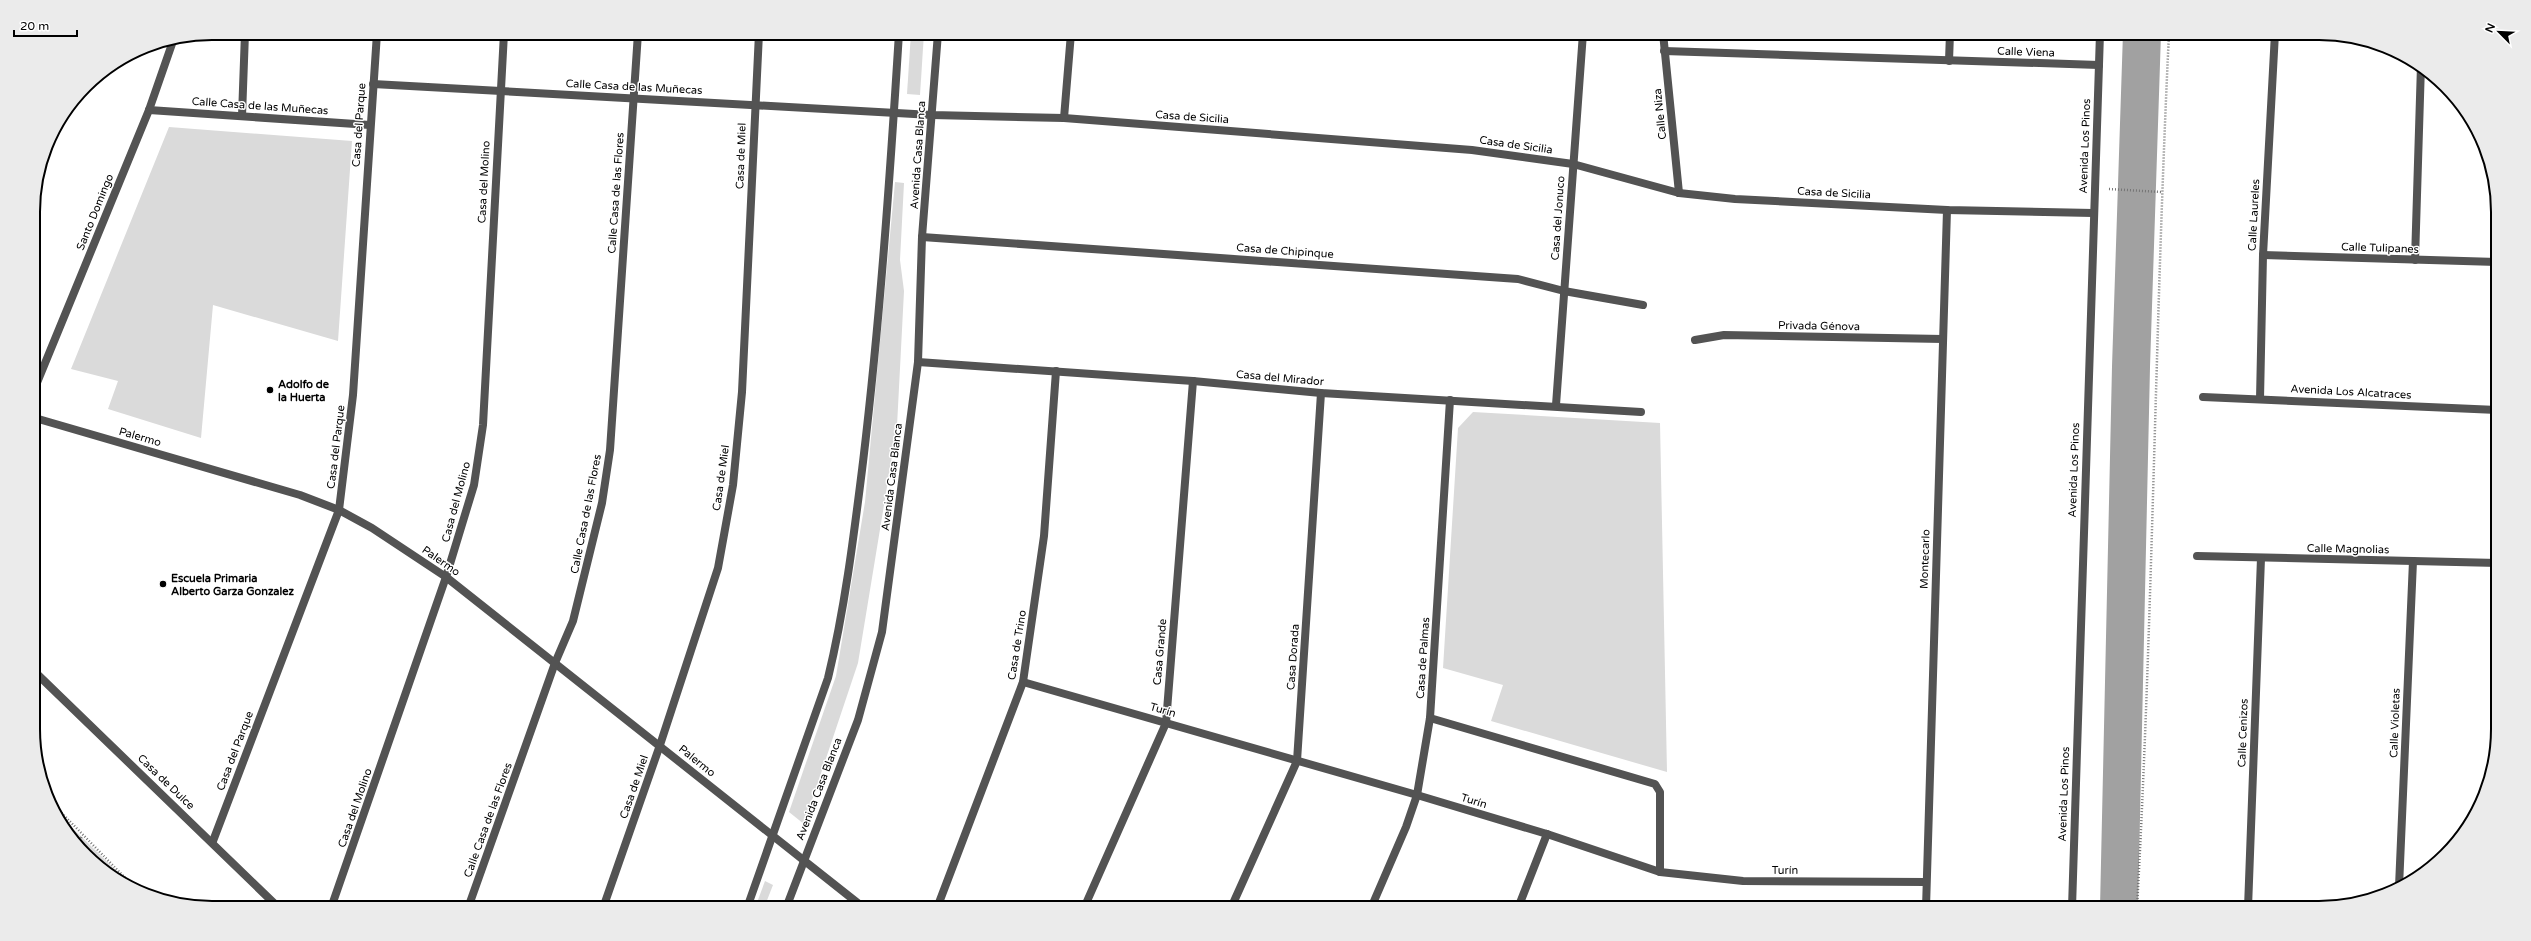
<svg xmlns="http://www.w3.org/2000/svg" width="2531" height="941" font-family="'Varela Round',sans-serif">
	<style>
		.green { fill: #dadada }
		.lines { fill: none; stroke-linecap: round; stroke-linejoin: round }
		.river { stroke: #a1a1a1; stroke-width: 38 }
		.path { stroke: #757575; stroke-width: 2.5; stroke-dasharray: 1 2; stroke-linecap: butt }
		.minor { stroke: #535353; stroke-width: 8 }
		.tertiary { stroke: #535353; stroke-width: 8 }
		.poi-dot { fill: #000; stroke: #fff; stroke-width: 1.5 }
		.labels { text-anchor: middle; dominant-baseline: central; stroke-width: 3; stroke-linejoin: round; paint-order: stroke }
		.street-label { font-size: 11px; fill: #000; stroke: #fff }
		.poi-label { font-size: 11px; font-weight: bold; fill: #000; stroke: #fff; text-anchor: start }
		.rim { fill: none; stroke: #000; stroke-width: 2 }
	</style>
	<rect width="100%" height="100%" fill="#fff"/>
	<g class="green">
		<polygon points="911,33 924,33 920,95 907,94"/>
		<polygon points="169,127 352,141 338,341 213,305 201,438 108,409 118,381 71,369"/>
		<polygon points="895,182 904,183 900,260 904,291 897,426 858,663 804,824 789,812 836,676 865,502"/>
		<polygon points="1473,412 1660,423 1667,772 1491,721 1503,685 1443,668 1458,428"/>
		<path d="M51,807L134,888C97,870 72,843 51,807Z"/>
		<polygon points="765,881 773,885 764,908 755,908"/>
	</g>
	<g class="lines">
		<polyline class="river" points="2119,908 2131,367 2142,33"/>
		<g class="path">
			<polyline points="2109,189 2161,192"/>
			<polyline points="49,800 136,889"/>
			<polyline points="77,846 82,836"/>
			<path d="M2137,908C2153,616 2155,324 2169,33"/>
		</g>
		<g class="minor">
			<polyline points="1663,33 1679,193"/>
			<polyline points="1664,51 2099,65"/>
			<polyline points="1949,61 1950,33"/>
			<polyline points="373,84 932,115 1064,118 1472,150 1573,164 1679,193 1735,199 1947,210 2093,213"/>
			<polyline points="149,110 370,125"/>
			<polyline points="242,116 245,33"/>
			<polyline points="1064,118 1071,33"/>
			<polyline points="922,237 1518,279 1564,291 1643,305"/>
			<polyline points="2263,255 2497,262"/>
			<polyline points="2415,260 2421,65"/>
			<polyline points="1695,340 1724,335 1943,339"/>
			<polyline points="918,362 1193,381 1321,393 1641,412"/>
			<polyline points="34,390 149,110 173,41"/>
			<polyline points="2203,397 2497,410"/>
			<polyline points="2260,399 2263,255 2275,33"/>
			<polyline points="1556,405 1583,33"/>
			<polyline points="35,418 300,495 339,510 372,528 446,577 864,908"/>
			<polyline points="2197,556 2498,563"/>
			<polyline points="36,673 279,908"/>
			<polyline points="1023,682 1417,795 1547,834 1660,872 1743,881 1926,882"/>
			<polyline points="1430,718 1655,784 1660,792 1660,872"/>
			<polyline points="213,841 339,510 353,395 377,33"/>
			<polyline points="2399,887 2413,561"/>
			<polyline points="331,908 446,577 474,485 483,425 504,33"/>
			<polyline points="468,908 555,663 573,621 602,503 610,450 638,33"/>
			<polyline points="603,908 660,745 718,568 733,485 742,392 759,33"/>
			<polyline points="937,908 1023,682 1044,536 1056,371"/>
			<polyline points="1084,908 1166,723 1193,381"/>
			<polyline points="1231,908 1297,761 1321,393"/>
			<polyline points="1371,908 1406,827 1417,795 1430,718 1450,400"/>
			<polyline points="1518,908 1547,834"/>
			<polyline points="1926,908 1947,210"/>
			<polyline points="2248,908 2261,558"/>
		</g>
		<g class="tertiary">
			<path d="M747,908L828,678C845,608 854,534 863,462C880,320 890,176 899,33"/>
			<polyline points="786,908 858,720 882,632 918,362 922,237 938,33"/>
			<polyline points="2072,908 2100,33"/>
		</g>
	</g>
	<g class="poi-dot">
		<circle cx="270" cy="390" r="4"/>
		<circle cx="163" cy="584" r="4"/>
	</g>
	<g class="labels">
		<g class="street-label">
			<text transform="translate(2026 52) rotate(2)">Calle Viena</text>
			<text transform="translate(634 87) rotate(3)">Calle Casa de las Muñecas</text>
			<text transform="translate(260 106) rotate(4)">Calle Casa de las Muñecas</text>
			<text transform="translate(1660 114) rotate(-96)">Calle Niza</text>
			<text transform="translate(1192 117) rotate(4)">Casa de Sicilia</text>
			<text transform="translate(359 125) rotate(-86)">Casa del Parque</text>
			<text transform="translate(1516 145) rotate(8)">Casa de Sicilia</text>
			<text transform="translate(2085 146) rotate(-88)">Avenida Los Pinos</text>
			<text transform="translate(918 155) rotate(-86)">Avenida Casa Blanca</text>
			<text transform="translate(741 156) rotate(-88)">Casa de Miel</text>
			<text transform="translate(484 182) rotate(-87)">Casa del Molino</text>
			<text transform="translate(616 193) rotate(-86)">Calle Casa de las Flores</text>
			<text transform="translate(1834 193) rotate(3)">Casa de Sicilia</text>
			<text transform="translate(95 212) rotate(-68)">Santo Domingo</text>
			<text transform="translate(2254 215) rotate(-87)">Calle Laureles</text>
			<text transform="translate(1558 218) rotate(-86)">Casa del Jonuco</text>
			<text transform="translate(2380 248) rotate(2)">Calle Tulipanes</text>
			<text transform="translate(1285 251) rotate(4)">Casa de Chipinque</text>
			<text transform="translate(1819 326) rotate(1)">Privada Génova</text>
			<text transform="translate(1280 378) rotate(5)">Casa del Mirador</text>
			<text transform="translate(2351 392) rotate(3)">Avenida Los Alcatraces</text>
			<text transform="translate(140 437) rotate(16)">Palermo</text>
			<text transform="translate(336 447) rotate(-83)">Casa del Parque</text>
			<text transform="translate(2074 470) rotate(-88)">Avenida Los Pinos</text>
			<text transform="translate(892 477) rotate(-83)">Avenida Casa Blanca</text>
			<text transform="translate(721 478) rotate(-82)">Casa de Miel</text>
			<text transform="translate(456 502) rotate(-75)">Casa del Molino</text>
			<text transform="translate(586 514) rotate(-79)">Calle Casa de las Flores</text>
			<text transform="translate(2348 549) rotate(1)">Calle Magnolias</text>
			<text transform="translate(1925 559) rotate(-88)">Montecarlo</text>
			<text transform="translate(441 561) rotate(35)">Palermo</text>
			<text transform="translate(1017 645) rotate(-81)">Casa de Trino</text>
			<text transform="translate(1160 652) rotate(-85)">Casa Grande</text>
			<text transform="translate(1293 657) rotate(-86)">Casa Dorada</text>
			<text transform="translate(1423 658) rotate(-86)">Casa de Palmas</text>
			<text transform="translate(1163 710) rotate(16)">Turín</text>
			<text transform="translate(2395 723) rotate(-88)">Calle Violetas</text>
			<text transform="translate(2243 733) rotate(-88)">Calle Cenizos</text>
			<text transform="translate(235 751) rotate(-69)">Casa del Parque</text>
			<text transform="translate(697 761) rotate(39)">Palermo</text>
			<text transform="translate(166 782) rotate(44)">Casa de Dulce</text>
			<text transform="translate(634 787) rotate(-71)">Casa de Miel</text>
			<text transform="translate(819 789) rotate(-69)">Avenida Casa Blanca</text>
			<text transform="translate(2064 794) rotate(-88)">Avenida Los Pinos</text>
			<text transform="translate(1474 801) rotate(17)">Turín</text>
			<text transform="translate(355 808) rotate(-71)">Casa del Molino</text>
			<text transform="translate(488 820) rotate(-70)">Calle Casa de las Flores</text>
			<text x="1785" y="870">Turín</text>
		</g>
		<g class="poi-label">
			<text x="278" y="384">Adolfo de<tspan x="278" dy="13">la Huerta</tspan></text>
			<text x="171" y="578">Escuela Primaria<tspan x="171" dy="13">Alberto Garza Gonzalez</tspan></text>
		</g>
	</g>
	<path d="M0 0H2531V941H0ZM212 40H2319A172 172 0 0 1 2491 212V729A172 172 0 0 1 2319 901H212A172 172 0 0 1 40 729V212A172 172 0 0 1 212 40Z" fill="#ebebeb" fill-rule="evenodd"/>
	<path class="rim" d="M212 40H2319A172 172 0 0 1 2491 212V729A172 172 0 0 1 2319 901H212A172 172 0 0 1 40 729V212A172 172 0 0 1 212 40Z"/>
	<g transform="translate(2499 32) rotate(294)" stroke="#ffffff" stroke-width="3" paint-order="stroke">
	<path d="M0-3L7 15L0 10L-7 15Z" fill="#000000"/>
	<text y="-6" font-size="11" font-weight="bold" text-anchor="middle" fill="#000000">N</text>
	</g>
	<path d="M14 30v6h63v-6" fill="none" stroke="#000000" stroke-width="2"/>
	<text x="20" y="30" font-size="12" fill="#000000" stroke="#ffffff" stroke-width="3" paint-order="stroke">20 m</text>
</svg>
